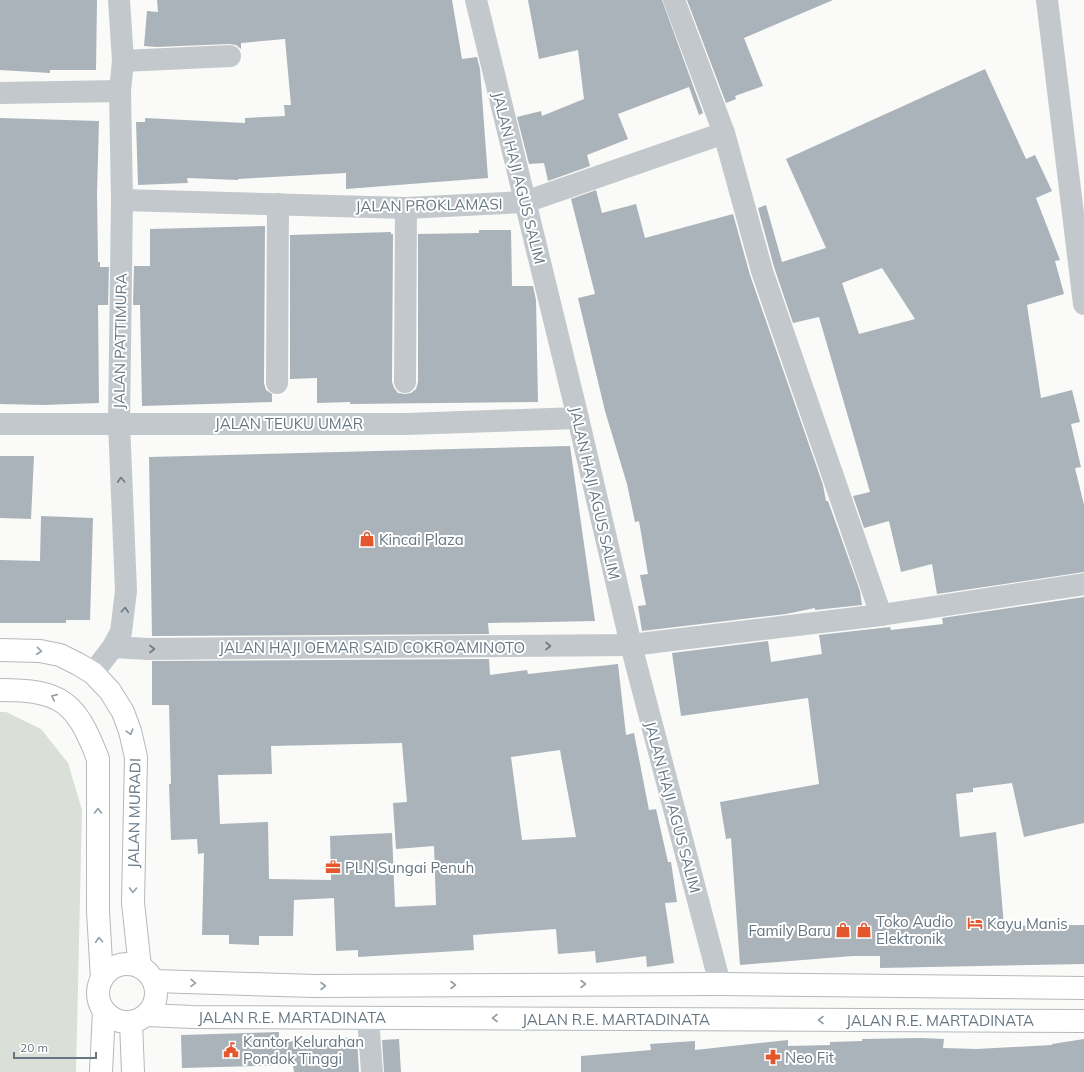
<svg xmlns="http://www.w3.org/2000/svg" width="1084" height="1072" font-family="Mulish,sans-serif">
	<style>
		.green { fill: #dadfd7 }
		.building { fill: #aab3b9; fill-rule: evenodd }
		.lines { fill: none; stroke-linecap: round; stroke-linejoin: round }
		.trunk-casing { stroke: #b4b9bd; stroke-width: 24 }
		.minor { stroke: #c3c8cc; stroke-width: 22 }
		.tertiary { stroke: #c3c8cc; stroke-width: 22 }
		.trunk { stroke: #fff; stroke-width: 22 }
		.oneway { stroke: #6a7a87 }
		.oneway2 { stroke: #939fa8 }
		.labels { text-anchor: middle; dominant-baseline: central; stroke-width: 4; stroke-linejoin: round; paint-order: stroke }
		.street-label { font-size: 15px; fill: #657683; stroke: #fff }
		.poi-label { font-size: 15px; fill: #657683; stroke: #fff; text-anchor: start }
	</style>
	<rect width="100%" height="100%" fill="#fafaf8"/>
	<polygon class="green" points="0,712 6,712 41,729 68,763 82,810 76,1072 0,1072"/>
	<g class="building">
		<polygon points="0,0 97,0 96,70 50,70 50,73 0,70"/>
		<polygon points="157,0 452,0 462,59 477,57 480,69 488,178 346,189 346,173 238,179 238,180 187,178 188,183 138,185 136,122 145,122 145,118 245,123 245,118 285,116 284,105 291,105 285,39 241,43 241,49 236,45 229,44 157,47 144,46 147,11 158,12"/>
		<polygon points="528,0 662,0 703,113 699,115 689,87 618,114 628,139 587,155 590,166 548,181 544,163 529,164 517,117 541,111 542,116 584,99 578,50 539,59"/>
		<polygon points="687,0 833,0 744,38 763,86 735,96 736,99 726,103"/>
		<path d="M985,69L1026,159L1035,155L1052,191L1036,198L1060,260L1055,261L1064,294L1027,305L1041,398L1072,390L1080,422L1071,424L1081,467L1075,468L1084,505V572L937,594L932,564L901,572L889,521L864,528L853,496L870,492L819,317L793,323L774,267L758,208L766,205L782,262L826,248L786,159ZM882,268L915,319L859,334L842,283Z"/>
		<polygon points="0,118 99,121 97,193 98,262 100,262 100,267 109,267 108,305 98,305 99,403 43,405 0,404"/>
		<polygon points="596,190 602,213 636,204 645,238 733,214 750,275 823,485 826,501 828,501 860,591 862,605 815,610 815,608 786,614 642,631 638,606 646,605 640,575 648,574 639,521 635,522 627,484 605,411 578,298 595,294 571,199"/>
		<polygon points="265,226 264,383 266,390 272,394 272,402 142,406 140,305 133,305 134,266 150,266 150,229"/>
		<polygon points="479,230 511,230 512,286 533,286 536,300 538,402 350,404 350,402 317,403 317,378 290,379 290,235 391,232 391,234 393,234 392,382 394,388 398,393 405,394 411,393 416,389 418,382 418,234 479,233"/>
		<polygon points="570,446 595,621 488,623 489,634 152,636 149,457"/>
		<polygon points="0,456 34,456 31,519 0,518"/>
		<polygon points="41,516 93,518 90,620 66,620 66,623 0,623 0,560 40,561"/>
		<polygon points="1084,597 1084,823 1024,837 1012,783 973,788 973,792 956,794 960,837 996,832 1004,926 1084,925 1084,964 880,968 880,956 853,956 740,965 731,838 726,839 720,802 819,784 808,698 681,716 672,653 768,641 771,662 822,654 819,635 890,627 891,630 943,624 942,618"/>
		<path d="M489,659L490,675L527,670L528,674L618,664L626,735L634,733L649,810L656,809L668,862H671L677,902L665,903L674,963L647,967L646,956L596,963L595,951L558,954L556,929L473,935L474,950L358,957V950L336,951L334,898L294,900L293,936H259V945L229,944V935H202L204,853L198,854L197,839L171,840L169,784H171L169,705H152V661ZM402,743L407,802L393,803L396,849L434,846L436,905L395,907L392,833L330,836L331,880L269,879L268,822L220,824L218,775L272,774L271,746ZM560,750L576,837L522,840L511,757Z"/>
		<polygon points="279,1032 279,1042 357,1037 359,1072 294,1072 293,1065 182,1068 181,1035"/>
		<polygon points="921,1038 944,1039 943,1048 977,1049 1052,1045 1052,1044 1084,1039 1084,1072 581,1072 581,1056 651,1050 650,1044 695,1041 695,1050 788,1040 788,1046 830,1045 830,1042 862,1041 862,1039"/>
		<polygon points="399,1039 401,1072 384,1072 382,1040"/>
	</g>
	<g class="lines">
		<g class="trunk-casing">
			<g id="trunk">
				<polyline points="0,650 40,651 60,655 78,664 93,673 110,691 123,712 130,731 136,757 133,903 140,967"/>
				<path d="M0,690C61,690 76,701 98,759V911L102,979"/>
				<circle cx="127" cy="993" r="29"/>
				<polyline points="154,981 314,986 720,984 1084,988"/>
				<polyline points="147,1015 193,1017 1084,1021"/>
				<polyline points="131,1022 133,1072"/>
				<polyline points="101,1072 104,1011"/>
			</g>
		</g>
		<g class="minor">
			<polyline points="476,0 578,418 631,645 720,984"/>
			<polyline points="674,0 724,133 762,271 881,615"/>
			<polyline points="123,61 230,56"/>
			<polyline points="0,93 120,91"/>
			<polyline points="122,200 406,208 525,202 724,133"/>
			<polyline points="405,382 406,208"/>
			<polyline points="277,383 278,204"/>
			<polyline points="0,424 406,424 578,418"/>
			<polyline points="113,647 148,649 631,645 881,615 1084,584"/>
			<polyline points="93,673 113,647 121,632 126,591 119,423 122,200 120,91 123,61 119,0"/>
			<polyline points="368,1018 372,1072"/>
		</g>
		<polyline class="tertiary" points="1047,0 1084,304"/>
		<use href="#trunk" class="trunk"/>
	</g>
	<defs><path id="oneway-chevron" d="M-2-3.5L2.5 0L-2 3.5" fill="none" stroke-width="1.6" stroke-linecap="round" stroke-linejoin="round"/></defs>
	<g class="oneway">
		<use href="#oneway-chevron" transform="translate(121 480) rotate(-93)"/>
		<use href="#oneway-chevron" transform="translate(125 610) rotate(-85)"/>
		<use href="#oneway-chevron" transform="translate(548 646)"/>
		<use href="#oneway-chevron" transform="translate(152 649)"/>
	</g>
	<g class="oneway2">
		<use href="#oneway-chevron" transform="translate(39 651) rotate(6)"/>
		<use href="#oneway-chevron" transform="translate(54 697) rotate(-156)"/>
		<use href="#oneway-chevron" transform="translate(130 732) rotate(73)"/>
		<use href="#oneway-chevron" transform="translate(98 811) rotate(-90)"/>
		<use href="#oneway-chevron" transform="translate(133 890) rotate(91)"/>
		<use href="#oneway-chevron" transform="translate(99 940) rotate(-93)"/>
		<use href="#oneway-chevron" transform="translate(193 983) rotate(2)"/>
		<use href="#oneway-chevron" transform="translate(583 984)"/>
		<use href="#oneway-chevron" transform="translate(453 985)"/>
		<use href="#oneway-chevron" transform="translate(323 986)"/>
		<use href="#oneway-chevron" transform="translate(495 1018) rotate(-180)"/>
		<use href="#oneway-chevron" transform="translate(821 1020) rotate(-180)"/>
	</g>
	<defs>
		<g id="shop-bare" transform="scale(1.2)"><path d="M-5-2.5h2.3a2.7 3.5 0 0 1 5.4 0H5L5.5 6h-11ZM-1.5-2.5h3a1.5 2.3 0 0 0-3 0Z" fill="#e4572e" stroke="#fff" stroke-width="2.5" paint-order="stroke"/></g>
		<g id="office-bare" transform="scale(1.2)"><path d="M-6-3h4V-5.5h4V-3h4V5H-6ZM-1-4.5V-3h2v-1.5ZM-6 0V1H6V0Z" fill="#e4572e" stroke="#fff" stroke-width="2.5" paint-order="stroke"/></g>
		<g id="hotel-bare" transform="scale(1.2)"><path d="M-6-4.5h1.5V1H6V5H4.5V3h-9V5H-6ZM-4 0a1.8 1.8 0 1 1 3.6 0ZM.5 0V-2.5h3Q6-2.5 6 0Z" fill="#e4572e" stroke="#fff" stroke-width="2.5" paint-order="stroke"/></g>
		<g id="civic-bare" transform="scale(1.2)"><path d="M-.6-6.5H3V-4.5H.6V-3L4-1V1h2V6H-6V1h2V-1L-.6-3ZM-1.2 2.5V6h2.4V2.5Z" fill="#e4572e" stroke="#fff" stroke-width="2.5" paint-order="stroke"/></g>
		<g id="pharmacy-bare" transform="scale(1.2)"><path d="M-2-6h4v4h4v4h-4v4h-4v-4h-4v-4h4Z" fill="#e4572e" stroke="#fff" stroke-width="2.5" paint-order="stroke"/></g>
	</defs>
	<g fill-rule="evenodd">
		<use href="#shop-bare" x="367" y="539"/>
		<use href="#office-bare" x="333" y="867"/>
		<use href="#hotel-bare" x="975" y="923"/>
		<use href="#shop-bare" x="843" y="930"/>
		<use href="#shop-bare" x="864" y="930"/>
		<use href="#civic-bare" x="231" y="1050"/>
		<use href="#pharmacy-bare" x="773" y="1057"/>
	</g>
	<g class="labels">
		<g class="street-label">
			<text transform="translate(519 178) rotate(76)">JALAN HAJI AGUS SALIM</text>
			<text transform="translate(429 205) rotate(-1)">JALAN PROKLAMASI</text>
			<text transform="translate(120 341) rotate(-89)">JALAN PATTIMURA</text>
			<text x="289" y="423">JALAN TEUKU UMAR</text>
			<text transform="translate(595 493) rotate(77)">JALAN HAJI AGUS SALIM</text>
			<text x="372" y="647">JALAN HAJI OEMAR SAID COKROAMINOTO</text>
			<text transform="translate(673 807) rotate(75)">JALAN HAJI AGUS SALIM</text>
			<text transform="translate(134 813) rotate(-89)">JALAN MURADI</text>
			<text x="292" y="1017">JALAN R.E. MARTADINATA</text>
			<text x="616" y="1019">JALAN R.E. MARTADINATA</text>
			<text x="940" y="1020">JALAN R.E. MARTADINATA</text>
		</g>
		<g class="poi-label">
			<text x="379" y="539">Kincai Plaza</text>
			<text x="345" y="867">PLN Sungai Penuh</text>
			<text x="876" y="921">Toko Audio<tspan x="876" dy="17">Elektronik</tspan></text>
			<text x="987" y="923">Kayu Manis</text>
			<text x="831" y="930" text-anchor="end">Family Baru</text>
			<text x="243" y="1041">Kantor Kelurahan<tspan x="243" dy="17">Pondok Tinggi</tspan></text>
			<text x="785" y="1057">Neo Fit</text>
		</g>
	</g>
	<path d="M14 1052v6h82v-6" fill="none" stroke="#657683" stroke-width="2"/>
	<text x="20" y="1052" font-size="12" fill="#657683" stroke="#ffffff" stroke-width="3" paint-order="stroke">20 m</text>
</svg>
